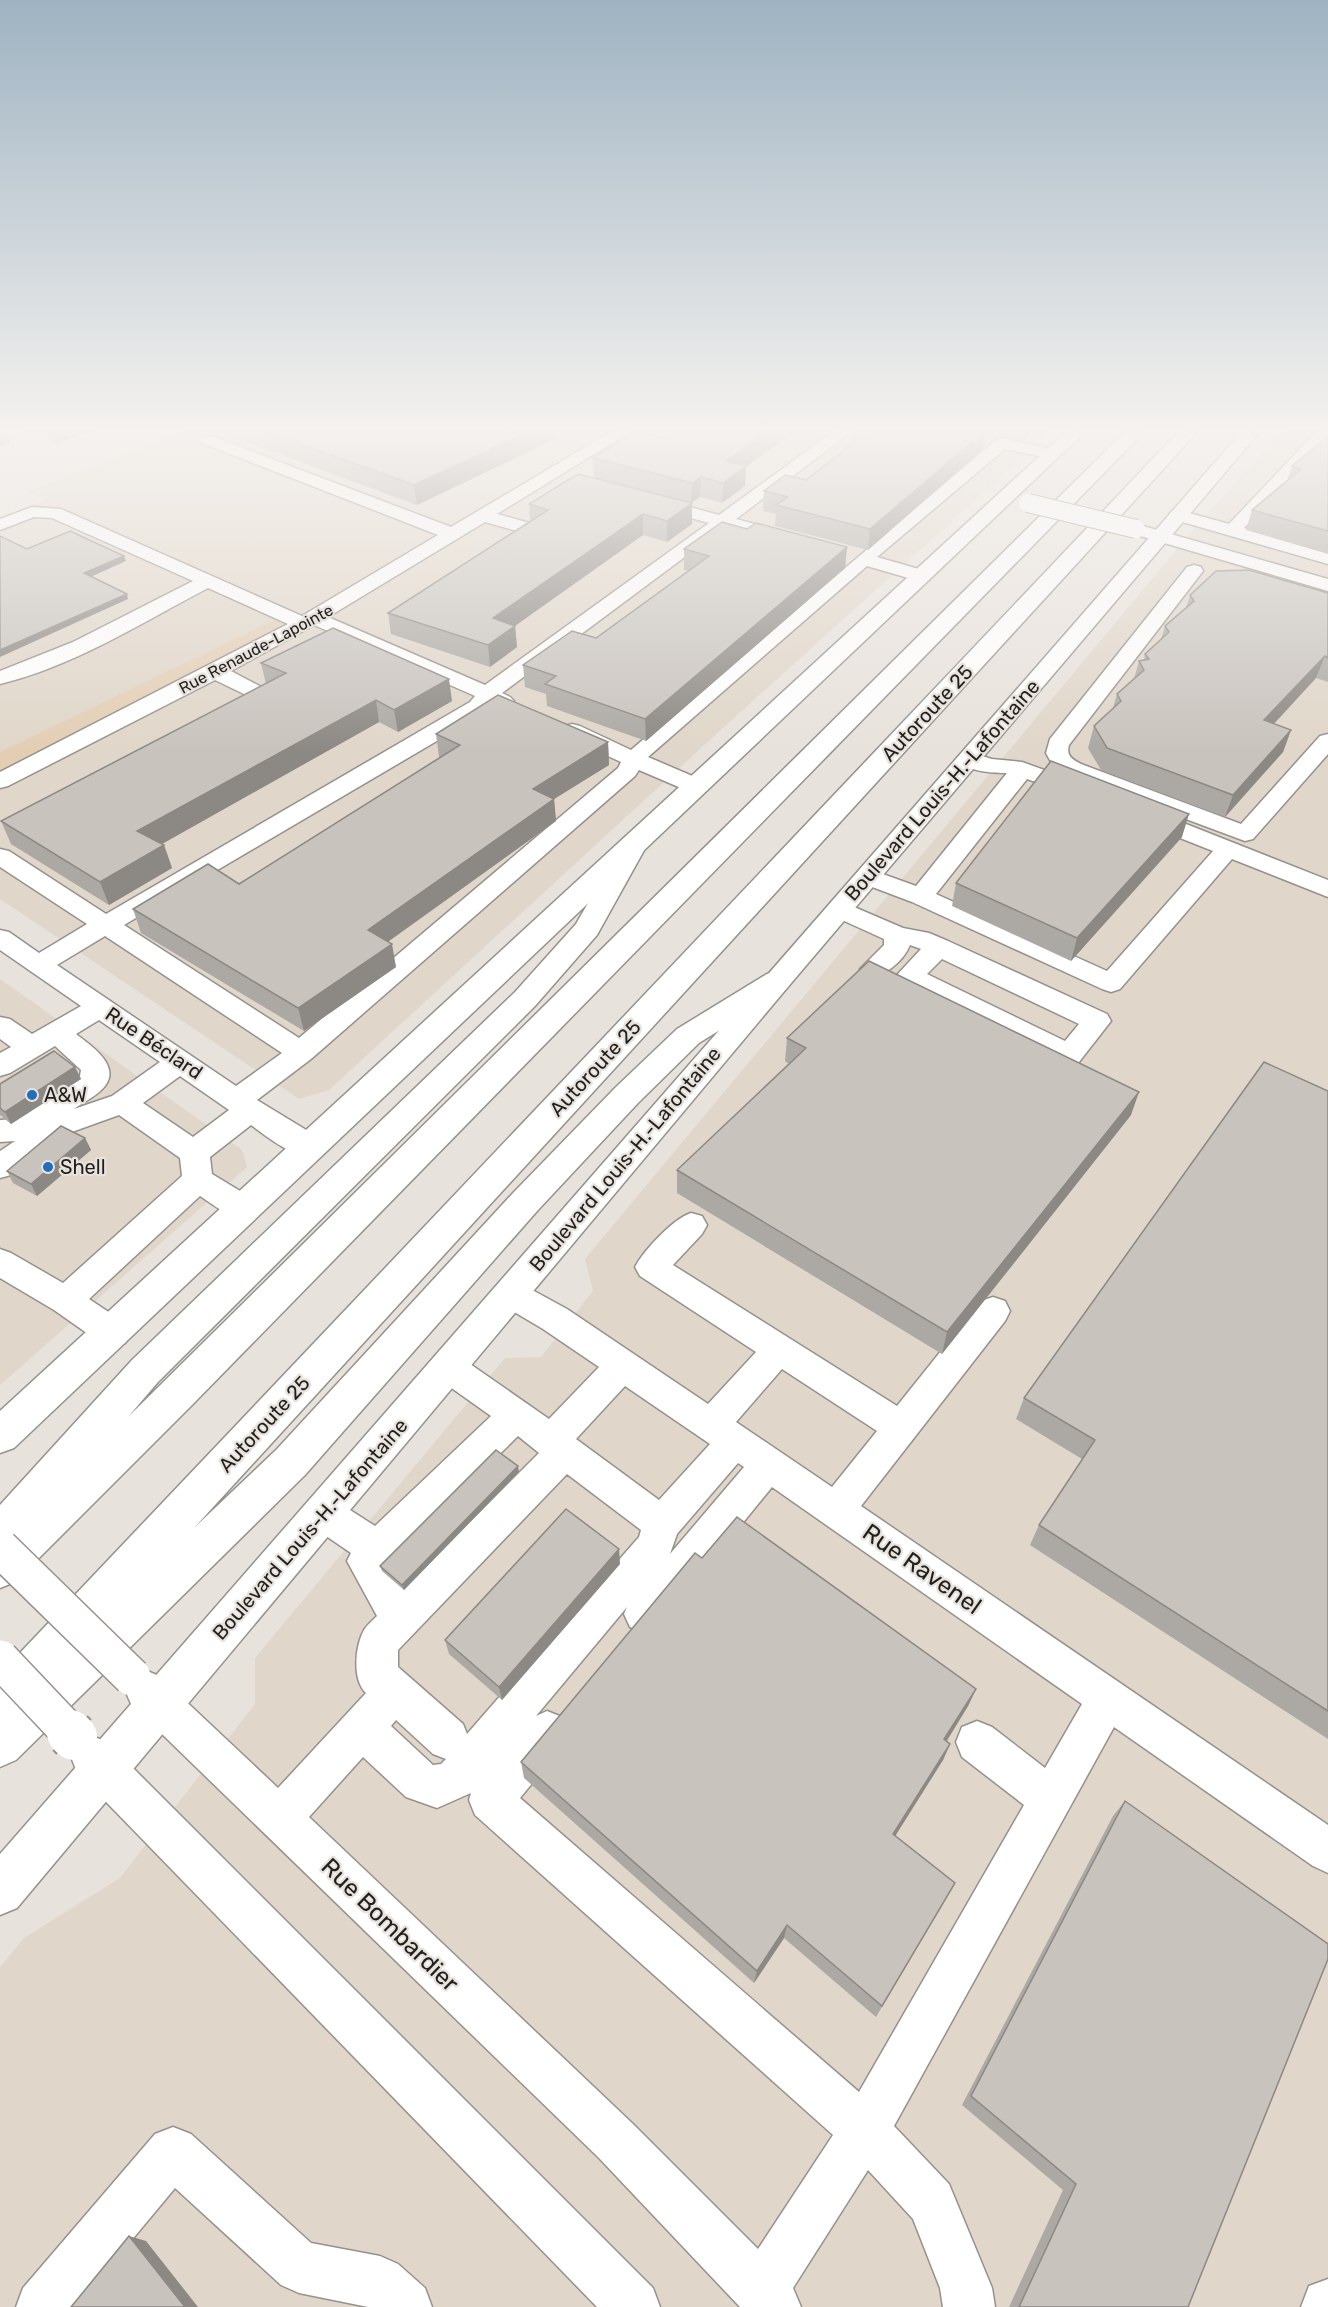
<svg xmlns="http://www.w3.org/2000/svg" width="1328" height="2307" font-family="Rubik,sans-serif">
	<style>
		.built { fill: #e0d6c9 }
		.green { fill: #e3ceb4 }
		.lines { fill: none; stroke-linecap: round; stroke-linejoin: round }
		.minor-casing { stroke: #96918b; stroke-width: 3 }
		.major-casing { stroke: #96918b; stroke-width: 3 }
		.highway-casing { stroke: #96918b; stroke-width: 3 }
		.minor { fill: #fff; fill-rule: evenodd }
		.major { fill: #fff; fill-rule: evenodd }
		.highway { fill: #fff; fill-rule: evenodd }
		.minor-bridge-far2-casing { stroke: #96918b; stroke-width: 20; stroke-linecap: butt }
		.minor-bridge-far1-casing { stroke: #96918b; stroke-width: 40; stroke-linecap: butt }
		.minor-bridge-casing { stroke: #96918b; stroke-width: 50; stroke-linecap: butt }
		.minor-bridge-far2 { stroke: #fff; stroke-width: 18 }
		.minor-bridge-far1 { stroke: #fff; stroke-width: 37 }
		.minor-bridge { stroke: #fff; stroke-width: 46 }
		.wall { fill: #aca8a3 }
		.shaded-wall { fill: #8c8884 }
		.building { fill: #c8c3bd; stroke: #8c8884; stroke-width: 1.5 }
		.poi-dot { fill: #236dbd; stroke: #e8e2dc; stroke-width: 2 }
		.labels { text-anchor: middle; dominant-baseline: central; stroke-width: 4.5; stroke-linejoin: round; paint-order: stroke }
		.far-street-label { font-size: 16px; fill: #211f1d; stroke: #e8e2dc }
		.street-label { font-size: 20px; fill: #211f1d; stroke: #e8e2dc }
		.poi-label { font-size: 20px; fill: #211f1d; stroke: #e8e2dc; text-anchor: start }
		.near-street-label { font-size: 24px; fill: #211f1d; stroke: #e8e2dc }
	</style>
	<rect width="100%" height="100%" fill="#e8e2dc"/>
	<g class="built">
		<polygon points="189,429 1054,429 714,736 329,1090 299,1099 0,899 0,519 44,500 28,492"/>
		<polygon points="1284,429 1328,429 1328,2307 0,2307 0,1967 24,1938 120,1878 255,1704 255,1658 505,1358 541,1357 593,1291 585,1259 1192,531"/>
		<polygon points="0,979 242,1150 247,1167 0,1385"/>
	</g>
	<polygon class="green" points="283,616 303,624 0,782 0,752"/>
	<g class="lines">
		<g class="minor-casing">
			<g id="minor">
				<path d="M616,429H635L497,514L537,525L540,529C532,540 513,553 500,550L497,546L517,531L485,522L328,617L485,685L709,523L647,506L644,502L647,498L653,497L719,515L837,429H855L736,519L795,535L798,539L795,543L789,544L725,527L502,693L510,697L514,701L510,705L503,707L491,703L486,712L124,925L299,1038L618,768L621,762L564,736L561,731L564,726L572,724L580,726L631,750L996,440L1002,438L1058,451L1060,454L1052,459L1005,449L877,557L929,572L931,576L929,580L922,582L867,566L648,757L704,781L707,786L704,791L696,793L688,791L639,770L635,776L311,1059L257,1100L321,1139L325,1147L321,1155C297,1162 269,1138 251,1125L210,1157L212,1174L255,1200L260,1208L255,1216C234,1223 217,1207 200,1196L89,1299L125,1323L130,1333L125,1343L113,1347L101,1343L54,1310L0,1278V1249L11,1253L63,1283L182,1176L180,1158L119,1115L69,1133L11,1175L0,1178V1151L15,1141L0,1142V1120L15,1119L80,1076L81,1070L55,1046L10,1073L0,1076V1053L11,1047L0,1039V1017L10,1019L32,1034L81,1006L0,950V930L9,932L39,953L87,924L0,867V849L9,851L106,914L470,702L475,696L314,625L231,671L269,691L273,695C265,707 243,717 229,714L226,709L229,704L246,695L215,680L8,786L0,788V772L288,624L208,588C141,623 74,666 0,684V671L73,642L193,581L52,518L34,517L0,530V519L32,507L61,509L302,616L438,535L202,443L200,440L202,437H214L451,527ZM105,936L282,1053L236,1086L57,965ZM99,1020L160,1062L112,1096L74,1109C84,1102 98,1095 105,1086C121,1065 90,1045 76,1034ZM180,1076L229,1110L193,1137L143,1103Z"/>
				<polygon points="1319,429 1328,429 1328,438 1244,528 1328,552 1328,564 1172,519 1169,515 1172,511 1178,510 1229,524"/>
				<polygon points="1136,524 1328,579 1328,591 1130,533 1127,529 1130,525"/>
				<path d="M1194,565L1201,567L1203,571L1069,745C1066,756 1072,759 1081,764L1241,824L1320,736L1328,734V754L1253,839L1245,841L1065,774L1052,764L1046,753L1050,739L1187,567Z"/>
				<path d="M969,752L992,759L1022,762L1086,785L1089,790L1086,795L1078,797L1027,779L936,894L1107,971L1213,851L1137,821L1133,816L1137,811L1145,809L1153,811L1328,880V897L1232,859L1120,989L1111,992L1102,989L912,902L859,882L856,877L859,872L868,870L877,872L916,886L1007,773C992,773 967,772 958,759L961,754Z"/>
				<path d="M840,901L903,928L929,933L948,941L1107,1014L1111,1021L1079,1062L1069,1065L1059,1062L900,982L896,976L921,949L910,945C903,962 882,980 864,975L860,969L884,945V939L831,915L827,909L831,903ZM942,959L1079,1024L1065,1041L927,974Z"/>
				<path d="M691,1213L702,1216L707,1225L702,1234L673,1265L897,1406L981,1301L993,1297L1005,1301L1010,1311L1005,1321L861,1506L1328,1825V1873L1313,1866L1114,1727L894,2126L949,2184L992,2288L995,2307H943L940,2288L913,2219L868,2170L793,2288L801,2307H740L599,2158L131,1704L125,1690L131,1676L145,1670L159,1676L278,1788L366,1693C352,1680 355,1646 364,1630C367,1625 373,1620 377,1616L347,1561L351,1553L310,1525L304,1513L310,1501L323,1496L336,1501L375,1526L491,1416L436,1377L431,1367L436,1357L448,1353L460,1357L549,1419L599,1367L543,1329L499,1303L495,1294L499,1285L511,1281L523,1285L567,1309L708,1404L756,1352L640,1276L635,1267C644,1250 673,1219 691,1213ZM782,1369L877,1431L832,1487L736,1422ZM625,1386L710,1444L659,1500L576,1439ZM518,1436L539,1453L404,1588L389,1563ZM738,1463L744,1467L670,1554L677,1534ZM567,1474L641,1530L639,1537L467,1734L463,1724L398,1667V1650ZM772,1487L1082,1704L1045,1768L992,1727L977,1721L962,1727L956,1742L962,1757L1024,1805L859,2092L520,1798L562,1747L568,1732L562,1717L547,1711L536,1716L627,1607L624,1614L630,1627L644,1633L658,1627ZM396,1720L433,1754L446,1759L441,1764L433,1765L391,1726ZM363,1757L406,1797L437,1808L471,1793L469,1800L475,1815L833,2135L758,2249L633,2124L309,1817Z"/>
				<polygon points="92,1736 107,1742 653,2288 660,2307 597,2307 77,1772 71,1757 77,1742"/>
				<polygon points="173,2127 191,2134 311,2243 380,2256 398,2264 425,2288 432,2307 368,2307 299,2293 281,2285 175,2188 76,2307 16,2307 23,2288 155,2134"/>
				<polygon points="1328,2279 1328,2307 1301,2307 1309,2286"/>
			</g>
		</g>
		<g class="major-casing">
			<g id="major">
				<polygon points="1069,429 1088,429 14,1448 0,1453 0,1411"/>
				<polygon points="1244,429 1262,429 787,988 17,1908 0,1915 0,1854"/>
			</g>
		</g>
		<g class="highway-casing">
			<g id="highway">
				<polygon points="1128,429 1147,429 193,1404 15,1582 0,1588 0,1505 132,1360 515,992 576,924 625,839 634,837 643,839 647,845 597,935 535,1006 158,1382 128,1417"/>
				<polygon points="1181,429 1200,429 194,1528 277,1449 514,1192 616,1087 677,1029 767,974 777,971 787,974 792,981 787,988 699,1043 638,1103 538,1210 305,1475 16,1760 0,1767 0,1674"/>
			</g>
		</g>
		<use href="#minor" class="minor"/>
		<use href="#major" class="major"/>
		<use href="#highway" class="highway"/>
		<g class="minor-bridge-far2-casing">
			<polyline id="minor-bridge-far2" points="1028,503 1136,529"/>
		</g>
		<g class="minor-bridge-far1-casing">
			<g id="minor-bridge-far1">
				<polyline points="0,1548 132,1677"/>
				<polyline points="0,1659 71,1734"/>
			</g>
		</g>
		<g class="minor-bridge-casing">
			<polyline id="minor-bridge" points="70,1733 74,1737"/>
		</g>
		<use href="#minor-bridge-far2" class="minor-bridge-far2"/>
		<use href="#minor-bridge-far1" class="minor-bridge-far1"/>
		<use href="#minor-bridge" class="minor-bridge"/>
	</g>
	<g class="wall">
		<polygon points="23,429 97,429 57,443"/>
		<polygon points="231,429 553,429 553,440 417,505 233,437"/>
		<polygon points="676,429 827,429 818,436 796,431 746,466 745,486 722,503 700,497 691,503 692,524 667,542 643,535 515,626 517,647 490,667 391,634 388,613 530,521 529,504 594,478 593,458 663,438"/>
		<polygon points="853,429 1036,429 1023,441 985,433 982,450 868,550 775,526 776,514 763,511 764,491 806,480 854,443 851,442"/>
		<polygon points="1328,436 1328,554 1246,530 1252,510 1287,481 1292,466"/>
		<polygon points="747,529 847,547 845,568 646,741 547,706 546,694 525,687 523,665 596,638 689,571 684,570 684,549"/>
		<polygon points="1328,593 1328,682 1316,678 1274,724 1291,730 1283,752 1225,817 1101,770 1088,748 1094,726 1113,708 1117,694 1134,679 1139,661 1144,660 1145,654 1161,639 1165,626 1186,608 1190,595"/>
		<polygon points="261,663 452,701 398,732 379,722 162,844 164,845 172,868 109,905 11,844 1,821 266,684"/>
		<polygon points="436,734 608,742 609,765 554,799 556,821 388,942 396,967 304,1031 141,933 133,909 239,884 440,757 439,757"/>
		<polygon points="1182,837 1071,961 952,906 956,883"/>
		<polygon points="787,1038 1131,1115 942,1354 677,1193 677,1170 789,1064 785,1061"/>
		<polygon points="75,1067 81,1079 11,1124 0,1115 0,1084"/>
		<polygon points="1328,1091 1328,1739 1030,1545 1039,1525 1082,1459 1016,1419 1024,1398"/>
		<polygon points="85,1138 91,1150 37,1196 13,1183 7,1171"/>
		<polygon points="519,1472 404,1590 382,1571 380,1566"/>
		<polygon points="702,1558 976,1689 968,1706 947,1741 950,1744 943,1760 895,1836 947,1897 876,2017 784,1938 754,1983 524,1778 521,1762"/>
		<polygon points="620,1564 502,1700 449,1654 445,1640"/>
		<polygon points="1125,1801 1188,2307 1009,2307 1063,2190 962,2105 1113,1816"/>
	</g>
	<g class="shaded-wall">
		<polygon points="53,429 97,429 57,443"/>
		<polygon points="534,429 553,429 553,440 417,505 414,485"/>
		<polygon points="772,429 796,429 796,431 727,480 746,466 745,486 722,503 723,483 726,461"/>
		<polygon points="819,429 827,429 818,436"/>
		<polygon points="1025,429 1036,429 1023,441"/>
		<polygon points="986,430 982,450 868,550 870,529"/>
		<polygon points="8,438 10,443 0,446 0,441"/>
		<polygon points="701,477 700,497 691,503 692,483"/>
		<polygon points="692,503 692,524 667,542 667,521"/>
		<polygon points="643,514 643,535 495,640 493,618"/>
		<polygon points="847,547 845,568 646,741 645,719"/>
		<polygon points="124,556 126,561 86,579 84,573"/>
		<polygon points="127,594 128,599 0,657 0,650"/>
		<polygon points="515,626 517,647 490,667 488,645"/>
		<polygon points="1325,656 1316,678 1256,743 1264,720"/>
		<polygon points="449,679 452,701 398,732 394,710"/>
		<polygon points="376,700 379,722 144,854 137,831"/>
		<polygon points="1291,730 1283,752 1225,817 1233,795"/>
		<polygon points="608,742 609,765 554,799 556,821 372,953 368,930 533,789"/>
		<polygon points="1189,814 1182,837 1071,961 1077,938"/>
		<polygon points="164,845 172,868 109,905 100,882"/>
		<polygon points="392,944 396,967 304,1031 298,1008"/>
		<polygon points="75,1067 81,1079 11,1124 5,1112"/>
		<polygon points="1139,1092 1131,1115 942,1354 947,1332"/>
		<polygon points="85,1138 91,1150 37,1196 31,1184"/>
		<polygon points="518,1466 519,1472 404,1590 402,1585"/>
		<polygon points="619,1549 620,1564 502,1700 499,1687"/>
		<polygon points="976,1689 968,1706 937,1756 944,1739"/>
		<polygon points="950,1744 943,1760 887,1849 893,1834"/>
		<polygon points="787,1925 784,1938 754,1983 757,1971"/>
		<polygon points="129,2236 146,2241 198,2307 185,2307"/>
	</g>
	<g class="building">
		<polygon points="260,429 534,429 414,485"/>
		<polygon points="676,429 772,429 726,461 746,466 723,483 701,477 692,483 593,458 636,431 663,438"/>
		<polygon points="872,429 979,429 986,430 870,529 776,505 788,497 764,491 785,475 806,480"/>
		<polygon points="0,434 8,438 0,441"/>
		<polygon points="1328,436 1328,531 1252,510 1301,469 1292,466"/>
		<polygon points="578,474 692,503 667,521 643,514 493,618 515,626 488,645 388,613 548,510 529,504"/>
		<polygon points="722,522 747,529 756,523 847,547 645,719 545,684 556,676 523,665 572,631 596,638 709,556 684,549"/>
		<polygon points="70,531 124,556 84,573 127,594 0,650 0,536 27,549"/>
		<polygon points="1249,570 1328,593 1328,658 1325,656 1264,720 1291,730 1233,795 1107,748 1094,726 1121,701 1117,694 1144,670 1139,661 1149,659 1145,654 1169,632 1165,626 1194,601 1190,595 1216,571"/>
		<polygon points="333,628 449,679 394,710 376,700 137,831 164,845 100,882 1,821 286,673 261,663"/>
		<polygon points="498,695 608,742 533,789 554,799 368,930 392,944 298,1008 133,909 208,864 239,884 460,745 436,734"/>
		<polygon points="1051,761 1189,814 1077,938 956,883"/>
		<polygon points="869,961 1139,1092 947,1332 677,1170 806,1048 787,1038"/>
		<polygon points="54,1051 75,1067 5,1112 0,1108 0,1084"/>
		<polygon points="1264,1062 1328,1091 1328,1711 1039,1525 1095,1440 1024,1398"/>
		<polygon points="61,1126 85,1138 31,1184 7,1171"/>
		<polygon points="496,1450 518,1466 402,1585 380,1566"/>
		<polygon points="566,1509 619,1549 499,1687 445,1640"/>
		<polygon points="737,1517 976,1689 944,1739 950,1744 893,1834 955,1883 882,2006 787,1925 757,1971 521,1762 695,1553 702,1558"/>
		<polygon points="1125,1801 1328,1944 1328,1959 1188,2307 1019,2307 1076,2184 971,2096"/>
		<polygon points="129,2236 185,2307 71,2307"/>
	</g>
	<linearGradient id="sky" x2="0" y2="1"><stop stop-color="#9fb3c2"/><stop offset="0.57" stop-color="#f5f2ef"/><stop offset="1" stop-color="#f5f2ef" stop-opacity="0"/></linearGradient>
	<rect width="1328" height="752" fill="url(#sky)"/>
	<g class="poi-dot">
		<circle cx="32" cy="1095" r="6"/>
		<circle cx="48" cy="1167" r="6"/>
	</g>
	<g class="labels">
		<g class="far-street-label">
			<text transform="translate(256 649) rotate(-28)">Rue Renaude-Lapointe</text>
		</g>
		<g class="street-label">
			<text transform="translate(927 713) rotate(-47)">Autoroute 25</text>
			<text transform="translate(942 790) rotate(-49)">Boulevard Louis-H.-Lafontaine</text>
			<text transform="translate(154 1043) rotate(34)">Rue Béclard</text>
			<text transform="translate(595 1068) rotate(-47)">Autoroute 25</text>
			<text transform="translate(625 1159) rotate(-50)">Boulevard Louis-H.-Lafontaine</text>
			<text transform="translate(264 1424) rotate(-47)">Autoroute 25</text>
			<text transform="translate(310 1529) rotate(-49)">Boulevard Louis-H.-Lafontaine</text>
		</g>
		<g class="poi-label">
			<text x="44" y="1095">A&amp;W</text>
			<text x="60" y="1167">Shell</text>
		</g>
		<g class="near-street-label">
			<text transform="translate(922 1569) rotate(35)">Rue Ravenel</text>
			<text transform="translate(390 1925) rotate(44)">Rue Bombardier</text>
		</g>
	</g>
</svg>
